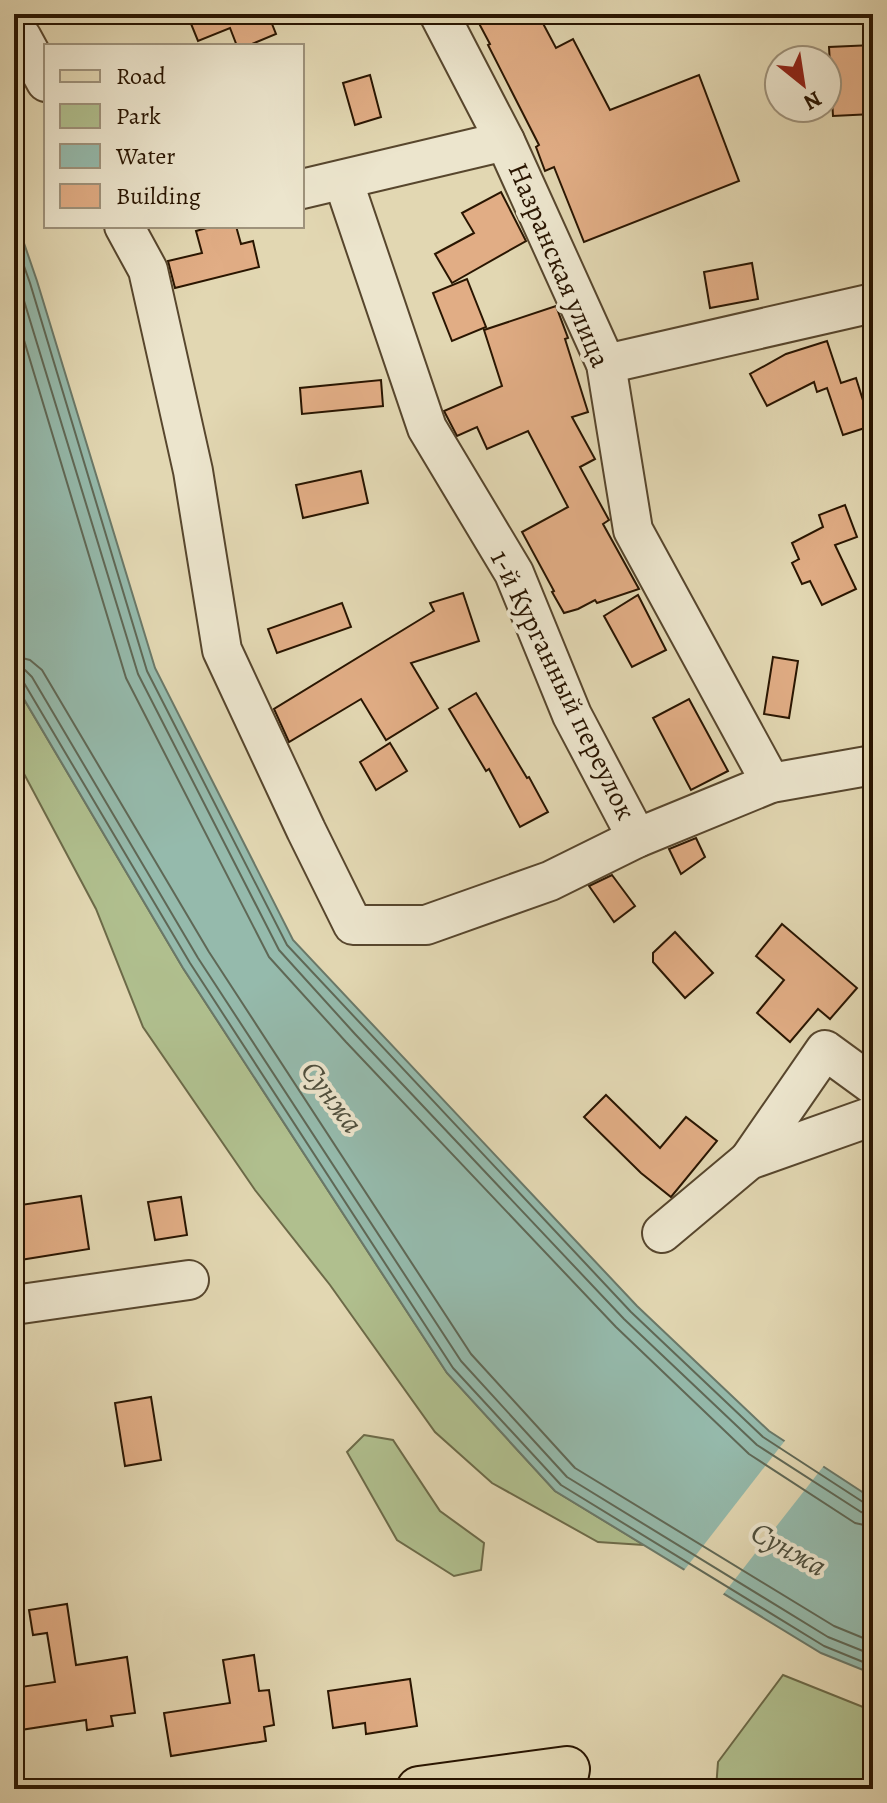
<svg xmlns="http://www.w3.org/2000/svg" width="887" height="1803" font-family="Alegreya,serif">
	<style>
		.green { fill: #b0bf8e; stroke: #6c6a48; stroke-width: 2 }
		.water { fill: #95baac; stroke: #6a7868; stroke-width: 2 }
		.pier { fill: #e2d7b2 }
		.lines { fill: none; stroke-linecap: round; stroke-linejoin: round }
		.shore { stroke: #5f6856; stroke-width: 2 }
		.building { fill: #e1ad85; stroke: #291501; stroke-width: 2 }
		.minor-casing { stroke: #57462d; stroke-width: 42 }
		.major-casing { stroke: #291501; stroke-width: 48 }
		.minor { stroke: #ece5cd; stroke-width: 38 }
		.major { stroke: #e2d7b2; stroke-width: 44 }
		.labels { text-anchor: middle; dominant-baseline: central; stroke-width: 8; stroke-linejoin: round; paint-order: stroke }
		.street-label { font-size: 28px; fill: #291501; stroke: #ece5cd }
		.water-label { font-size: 30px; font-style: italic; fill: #4f4f3d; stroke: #ece5cd }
	</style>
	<rect width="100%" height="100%" fill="#e2d7b2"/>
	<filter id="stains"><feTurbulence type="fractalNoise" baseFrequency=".0025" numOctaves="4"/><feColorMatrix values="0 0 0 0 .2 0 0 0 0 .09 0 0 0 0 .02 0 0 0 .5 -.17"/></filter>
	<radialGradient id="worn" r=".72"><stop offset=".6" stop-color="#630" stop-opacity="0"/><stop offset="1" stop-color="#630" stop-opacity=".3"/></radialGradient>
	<g class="green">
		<polygon points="14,673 18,689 183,968 447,1373 555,1491 644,1545 598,1542 492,1483 435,1432 330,1285 255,1190 143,1027 96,909 14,755"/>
		<polygon points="364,1435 393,1440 440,1511 484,1543 481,1570 454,1576 397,1540 347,1452"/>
		<polygon points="783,1675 873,1711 873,1789 716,1789 718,1762"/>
	</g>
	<polygon class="water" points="14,214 37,281 155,668 293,940 637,1306 769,1431 873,1499 873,1674 821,1653 555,1491 447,1373 183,968 18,689 14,673"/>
	<polygon class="pier" points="787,1438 826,1463 721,1597 682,1573"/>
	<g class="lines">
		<g class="shore">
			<polyline points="14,238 30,283 147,671 287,945 631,1312 763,1437 866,1504 873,1505"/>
			<polyline points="14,268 138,674 279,950 355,1034 624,1319 757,1445 861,1512 873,1515"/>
			<polyline points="14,307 126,678 269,957 346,1042 616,1327 749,1454 855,1523 873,1527"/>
			<polyline points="14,656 30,660 42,670 209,952 471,1354 575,1468 834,1626 873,1642"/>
			<polyline points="14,668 25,670 32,677 198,958 461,1361 567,1477 828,1637 873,1655"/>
			<polyline points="14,678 20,679 24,683 190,963 453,1368 561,1485 824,1646 873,1666"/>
		</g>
	</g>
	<g class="building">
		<polygon points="187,14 268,14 276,34 247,46 237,46 230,28 198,41"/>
		<polygon points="474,14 538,14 556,48 573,39 610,110 699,75 739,181 584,242 554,167 545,171 536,147 539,145 488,45 490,44"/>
		<polygon points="873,45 873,114 833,116 829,47"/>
		<polygon points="370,75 381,117 355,125 343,83"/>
		<polygon points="501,192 526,241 452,283 435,254 474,233 462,213"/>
		<polygon points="214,226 236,226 241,244 253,241 259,267 175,288 168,261 202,253 196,231"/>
		<polygon points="752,263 758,299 710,308 704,272"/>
		<polygon points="467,279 486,327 452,341 433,293"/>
		<polygon points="556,306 568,338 565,339 588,412 572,417 595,459 580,467 609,520 603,524 639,589 597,603 595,600 578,609 564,613 552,592 554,591 522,532 568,507 528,431 487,449 477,427 457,436 444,411 502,386 484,330"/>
		<polygon points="827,341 841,383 856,378 871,426 843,435 827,388 817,392 814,382 767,406 750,374 786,354"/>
		<polygon points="381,380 383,406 302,414 300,388"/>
		<polygon points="361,471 368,503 303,518 296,485"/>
		<polygon points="845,505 857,537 835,545 856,589 822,605 810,581 802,584 792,563 799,559 792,543 823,527 819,515"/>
		<polygon points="463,593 479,641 411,663 438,708 386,740 361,699 289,742 274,709 434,611 430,603"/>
		<polygon points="638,595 666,650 632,667 604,616"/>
		<polygon points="342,603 351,627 277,653 268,629"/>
		<polygon points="773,657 798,661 789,718 764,714"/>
		<polygon points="476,693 527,778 529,777 548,812 520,827 489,769 486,771 449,709"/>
		<polygon points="689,699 728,771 691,790 653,718"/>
		<polygon points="390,743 407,771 376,790 360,762"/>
		<polygon points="696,838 705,857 681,874 669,849"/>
		<polygon points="612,875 635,906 614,922 589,886"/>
		<polygon points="782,924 857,988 830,1019 818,1009 790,1042 757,1013 784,980 756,956"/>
		<polygon points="675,932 713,973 685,998 653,962 653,953"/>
		<polygon points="606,1095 660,1148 686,1117 717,1141 671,1197 641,1173 584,1117"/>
		<polygon points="81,1196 89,1249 14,1261 14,1206"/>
		<polygon points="181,1197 187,1235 155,1240 148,1202"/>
		<polygon points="151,1397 161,1460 125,1466 115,1403"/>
		<polygon points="67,1604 76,1665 127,1657 135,1713 111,1716 113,1726 87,1730 86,1720 14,1731 14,1688 55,1682 47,1633 33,1635 29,1610"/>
		<polygon points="254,1655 259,1691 269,1690 274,1725 264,1727 266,1741 171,1756 164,1713 230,1703 223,1660"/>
		<polygon points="410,1679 417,1726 366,1734 365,1723 333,1728 328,1691"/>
	</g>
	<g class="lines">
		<g class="minor-casing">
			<g id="minor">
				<polyline points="439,14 505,141 606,364 633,530 771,783"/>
				<polyline points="14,27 22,38 46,82"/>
				<polyline points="343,180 427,428 514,573 572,715 637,838"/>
				<polyline points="302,189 505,141"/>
				<polyline points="124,226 148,270 193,471 222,650 306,830 353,925 426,925 550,881 637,838 771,783 873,765"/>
				<polyline points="606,364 873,303"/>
				<polyline points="749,1160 825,1050 873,1085"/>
				<polyline points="662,1233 749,1160 873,1116"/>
				<polyline points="14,1305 189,1280"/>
			</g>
		</g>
		<g class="major-casing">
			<polyline id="major" points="419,1789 567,1769 563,1789"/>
		</g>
		<use href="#minor" class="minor"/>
		<use href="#major" class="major"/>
	</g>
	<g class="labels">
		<g class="street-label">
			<text transform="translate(559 265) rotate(67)">Назранская улица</text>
			<text transform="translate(563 685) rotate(64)">1-й Курганный переулок</text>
		</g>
		<g class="water-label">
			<text transform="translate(332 1097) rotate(53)">Сунжа</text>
			<text transform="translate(789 1549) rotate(29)">Сунжа</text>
		</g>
	</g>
	<rect width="887" height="1803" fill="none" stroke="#e2d7b2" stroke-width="48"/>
	<rect x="16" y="16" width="855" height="1771" fill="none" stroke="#291501" stroke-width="4"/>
	<rect x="24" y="24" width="839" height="1755" fill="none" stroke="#291501" stroke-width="2"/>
	<rect x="44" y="44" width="260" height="184" fill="#ece5cd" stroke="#9e927b" stroke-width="2"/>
	<rect x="60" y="70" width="40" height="12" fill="#e2d7b2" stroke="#9e927b" stroke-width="2"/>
	<text x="116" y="84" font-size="24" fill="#291501">Road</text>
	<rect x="60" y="104" width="40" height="24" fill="#b0bf8e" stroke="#9e927b" stroke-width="2"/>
	<text x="116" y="124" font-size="24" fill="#291501">Park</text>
	<rect x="60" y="144" width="40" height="24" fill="#95baac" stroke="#9e927b" stroke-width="2"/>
	<text x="116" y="164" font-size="24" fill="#291501">Water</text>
	<rect x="60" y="184" width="40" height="24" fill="#e1ad85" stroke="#9e927b" stroke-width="2"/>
	<text x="116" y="204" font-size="24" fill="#291501">Building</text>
	<g transform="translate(803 84) rotate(150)"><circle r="38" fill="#ece5cd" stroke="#9e927b" stroke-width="2"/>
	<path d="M0-6L14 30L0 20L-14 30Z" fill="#8f2418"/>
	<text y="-12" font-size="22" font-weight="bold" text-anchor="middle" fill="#291501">N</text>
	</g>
	<rect width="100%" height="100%" filter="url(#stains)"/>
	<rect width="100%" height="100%" fill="url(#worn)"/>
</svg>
